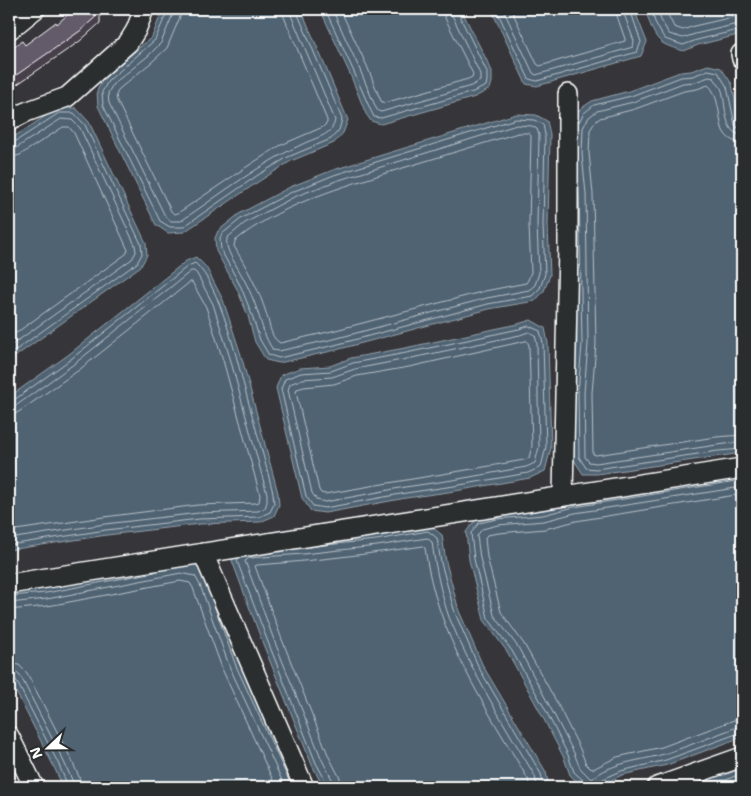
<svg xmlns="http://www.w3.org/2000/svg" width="751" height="796" font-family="'Shantell Sans',sans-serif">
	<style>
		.water { fill: #4f6373; stroke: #95a1ab }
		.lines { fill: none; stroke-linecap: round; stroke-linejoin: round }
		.shore { stroke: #b9c1c7; stroke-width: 1 }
		.minor-casing { stroke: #fff; stroke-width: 22 }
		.minor { stroke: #2a2d2e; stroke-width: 19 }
		.shaded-wall { fill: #463f4b; stroke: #fff }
		.building { fill: #645a6b; stroke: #fff }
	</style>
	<rect width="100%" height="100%" fill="#36363a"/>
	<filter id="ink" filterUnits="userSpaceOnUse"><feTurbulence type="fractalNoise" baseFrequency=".02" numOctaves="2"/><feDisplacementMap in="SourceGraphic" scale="10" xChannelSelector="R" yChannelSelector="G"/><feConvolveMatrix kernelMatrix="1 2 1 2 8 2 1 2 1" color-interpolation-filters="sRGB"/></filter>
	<g filter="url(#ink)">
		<g class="water">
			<polygon points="163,9 301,9 348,120 343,133 334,143 291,161 261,180 184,232 168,233 156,225 98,106 97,91 104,77 152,37"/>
			<polygon points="320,9 461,9 492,71 492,82 490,89 475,97 381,124 371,121 366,114 350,74"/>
			<polygon points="491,9 634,9 647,42 641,56 537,86 526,84"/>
			<path d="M645,9H742V34L698,45L684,51C677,49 670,47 664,44C653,38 649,20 645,9Z"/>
			<polygon points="708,65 721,68 732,84 742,135 742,453 597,474 583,474 574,460 573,393 577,344 574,194 572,125 580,109 592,101 629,91 680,72 691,71"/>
			<polygon points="58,108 76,108 89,122 146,243 147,255 141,266 9,361 9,140"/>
			<polygon points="516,114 536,115 547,121 550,134 548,225 550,275 544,291 535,301 489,309 336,350 279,363 266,360 255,342 248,316 237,289 216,251 215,238 218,231 239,214 290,187 333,170"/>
			<polygon points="196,257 206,267 223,300 241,355 278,493 279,505 274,516 260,522 200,524 107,535 9,550 9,397 68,355 186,261"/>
			<polygon points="531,320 545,328 548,343 551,448 545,471 530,478 455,491 406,498 325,513 311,511 302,498 276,388 281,375 300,368 330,366 351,358 405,348 518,324"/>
			<polygon points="742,475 742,737 667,765 622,775 600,786 581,786 570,775 564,758 539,710 508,653 484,620 469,560 466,532 476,519 496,514 542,510 572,502"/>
			<polygon points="431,526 442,535 446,562 459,611 483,666 546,772 549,787 323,787 312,765 263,644 231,558"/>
			<polygon points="181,561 202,566 210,579 240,664 297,787 63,787 54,767 9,678 9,592"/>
			<polygon points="742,768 742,787 676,787 708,776 725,775"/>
		</g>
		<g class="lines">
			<g class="shore">
				<polyline points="167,9 167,12 155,40 108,81 102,92 103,105 160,221 170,227 183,227 258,175 288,157 331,139 339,130 342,119 297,12 296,9"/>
				<path d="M173,9V14L161,43L148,56L113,84L108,93L109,103L165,216L171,221H181C222,193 262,162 307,142C319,137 333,134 335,120L291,15L290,9"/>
				<polyline points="181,9 180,17 167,48 153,61 119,89 116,95 117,101 171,211 174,214 178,213 251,164 281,145 323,127 327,123 327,120 284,17 283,9"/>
				<polyline points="325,9 354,72 371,111 374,117 381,118 473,92 486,86 487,81 487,72 458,13 457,9"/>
				<polyline points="332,9 360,70 376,108 378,111 381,112 471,86 480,81 480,74 452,15 451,9"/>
				<polyline points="340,9 367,66 381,101 384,103 468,79 472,77 473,74 445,18 443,9"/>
				<polyline points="496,9 529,79 537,81 637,52 641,42 630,9"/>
				<polyline points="503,9 533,73 536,75 633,47 634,41 624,14 624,9"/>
				<polyline points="511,9 537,64 540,66 625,41 625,39 617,16 616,9"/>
				<polyline points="651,9 655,22 661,33 665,39 683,45 697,40 742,29"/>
				<polyline points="657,9 661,20 669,34 683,38 695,34 742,23"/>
				<polyline points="665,9 674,27 683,30 694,26 742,15"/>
				<polygon points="516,119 534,120 543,124 545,135 543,225 545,274 540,288 532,296 488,304 335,345 279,358 269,355 260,340 252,315 241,287 221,250 220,239 222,234 242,218 292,192 334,175"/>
				<polyline points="579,122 584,113 594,105 631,96 681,77 693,76 708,70 718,72 727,87 735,125 738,128 742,129"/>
				<path d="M517,125L532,126L537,129L539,135L537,225L539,273L535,285L529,290L487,298L334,339L279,351L273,350C264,336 263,328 258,313C253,297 246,282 237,267C232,258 225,248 227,238L245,223L294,197L336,181Z"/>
				<path d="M518,133H529L531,136L529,225L531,272L528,280L526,283L485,291L332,331L280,343C271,338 270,326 267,316C260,291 247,269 234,246L235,241C277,207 332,190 383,174C428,160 473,147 518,133Z"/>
				<path d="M742,135C722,134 727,102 721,88C719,85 716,81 714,78L709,77L695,82L683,83L633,102L597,111L589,117L583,128L582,154L586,194L588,344L584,393L585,457L589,462L596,463L717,445L742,442"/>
				<path d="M742,143C732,142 725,137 722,128C719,116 718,92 708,85L697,89L684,91L635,109L600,118L595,122L590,130L589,153L593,194L596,344L592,393L593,454L596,455L716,437L742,435"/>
				<polyline points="9,144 13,143 59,113 74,113 85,125 141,244 142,254 137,263 9,355"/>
				<polyline points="9,150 16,148 61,119 72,120 80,128 135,245 136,252 132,259 9,347"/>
				<polyline points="9,158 20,155 63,127 69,127 74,133 128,250 126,254 9,338"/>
				<polyline points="579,187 582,344 578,393 579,457 586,468 596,469 718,451 742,449"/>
				<polygon points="529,326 540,331 543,343 546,447 541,467 528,473 454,486 406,493 325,508 313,506 306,496 281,389 285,379 301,373 331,371 353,363 406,353 519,329"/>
				<polygon points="529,332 535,335 537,344 539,447 535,463 526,467 453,480 405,487 325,502 317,500 312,493 288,390 290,384 302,379 332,377 355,369 407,359 520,335"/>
				<path d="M527,341L529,345L532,446L529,458L524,460C458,472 391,482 325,494L321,493L319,490L296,392L297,389L304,387L334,384L357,376L409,367Z"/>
				<path d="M9,401L14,400L71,359L188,266L195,263C220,284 238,364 247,397C256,429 265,461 273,493L274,504L270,512L259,517L199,519L106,530L9,545"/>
				<polyline points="9,407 17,405 74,364 191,271 194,271 197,274 213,304 230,358 267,494 267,502 265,508 258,511 199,513 105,524 9,539"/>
				<polyline points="9,414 15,414 20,411 79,370 190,282 192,282 206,307 223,360 260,495 259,502 256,503 198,505 104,517 9,531"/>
				<path d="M742,487L575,513L544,521L498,525L482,529L477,536L480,558L494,615L518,647L549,705L574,753L580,768L590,778L592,779C611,762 641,761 664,754C689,746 713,736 737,727H742"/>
				<polyline points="742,494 576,521 545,529 499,533 487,535 485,538 487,557 501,612 524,644 556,701 580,749 586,764 590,768 593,769 617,757 662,747 734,720 742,719"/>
				<polyline points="315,546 376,540 428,531 437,538 441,563 455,613 479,668 541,774 544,787"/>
				<polyline points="238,559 237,561 268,642 316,763 327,783 327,787"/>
				<polyline points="9,596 46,593 155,572"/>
				<polyline points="9,603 47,599 181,573 195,576 200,585 230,668 285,787"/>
				<polyline points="214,605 236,666 292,787"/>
				<polyline points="9,610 48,606 180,581 190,583 193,588 223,671 276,787"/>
				<polyline points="9,663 19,665 27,673 71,759 80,779 81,787"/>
				<polyline points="9,670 16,672 21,677 64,762 73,782 74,787"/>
				<polyline points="9,677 13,677 16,680 59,765 67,784 67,787"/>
				<path d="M334,787L333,781L322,760L274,640L245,561L249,558L303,554L377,546L427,538L432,542C435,566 441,594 449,617C472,673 504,724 535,776L537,787"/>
				<path d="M341,787L340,778L329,757L281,637L255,566L257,565C313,561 368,554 423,546L425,548C436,634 485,706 528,779L530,787"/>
				<polyline points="586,787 585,782 574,772 568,755 544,707 512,651 488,618 474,559 471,533 479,523 497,519 543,515 574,507 742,480"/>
				<polyline points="597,787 597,784 599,781 621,771 666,760 739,733 742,733"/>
				<polyline points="691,787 709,781 726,780 742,773"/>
			</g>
			<g class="minor-casing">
				<g id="minor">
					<polyline points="9,30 35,9"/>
					<polyline points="741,54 742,59"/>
					<polyline points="9,121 26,112 67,97 128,43 136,30 144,9"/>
					<polyline points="563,496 568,246 568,94"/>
					<polyline points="203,553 304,787"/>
					<polyline points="9,584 742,468"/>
					<polyline points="9,736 34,787"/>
					<polyline points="657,787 742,757"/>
				</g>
			</g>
			<use href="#minor" class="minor"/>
		</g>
		<polygon class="shaded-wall" points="100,13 100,23 80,41 9,90 9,80"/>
		<polygon class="building" points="74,9 96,9 100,13 80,31 9,80 9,50 22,41 25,45 56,22 57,24"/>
	</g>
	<rect width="751" height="796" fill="none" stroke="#2a2d2e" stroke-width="30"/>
	<rect x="15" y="15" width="721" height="766" fill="none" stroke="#fff" stroke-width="2" filter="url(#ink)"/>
	<g transform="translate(48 748) rotate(248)" stroke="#2a2d2e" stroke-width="4" paint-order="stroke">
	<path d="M0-4L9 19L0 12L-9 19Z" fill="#ffffff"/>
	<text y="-8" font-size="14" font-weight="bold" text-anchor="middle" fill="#ffffff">N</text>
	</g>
</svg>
